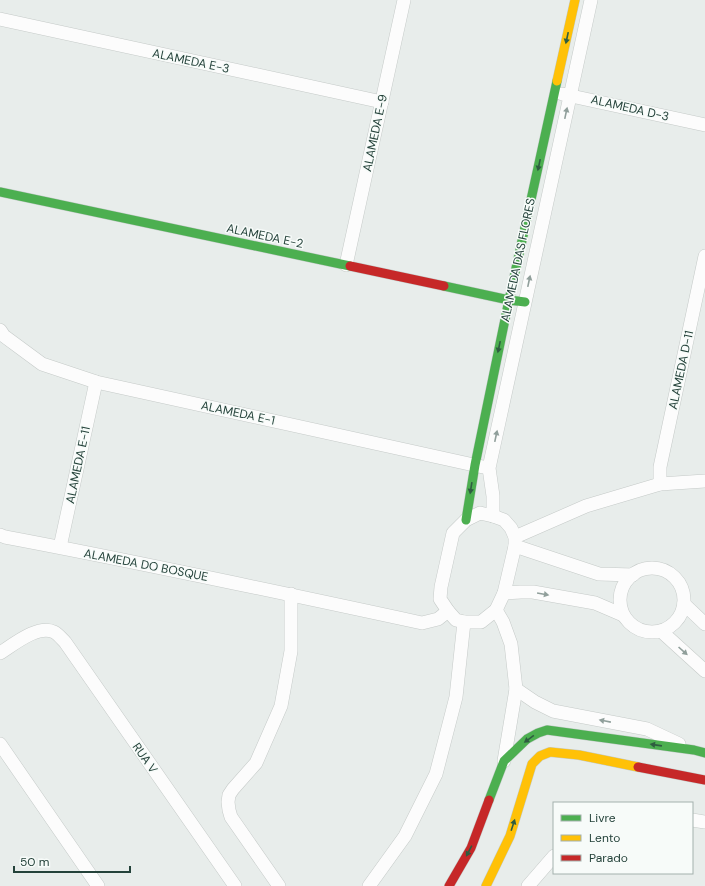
<svg xmlns="http://www.w3.org/2000/svg" width="705" height="886" font-family="'DM Sans',sans-serif">
	<style>
		.lines { fill: none; stroke-linecap: round; stroke-linejoin: round }
		.street-casing { stroke: #c5cac8; stroke-width: 14 }
		.fast-casing { stroke: #c3cbc8; stroke-width: 10 }
		.slow-casing { stroke: #c3cbc8; stroke-width: 10 }
		.jam-casing { stroke: #c3cbc8; stroke-width: 10 }
		.street { stroke: #fcfcfc; stroke-width: 13 }
		.fast { stroke: #4caf50; stroke-width: 9 }
		.slow { stroke: #ffc107; stroke-width: 9 }
		.jam { stroke: #c62828; stroke-width: 9 }
		.oneway { fill: #2e5d40 }
		.oneway2 { fill: #909f9b }
		.labels { text-anchor: middle; dominant-baseline: central; stroke-width: 3; stroke-linejoin: round; paint-order: stroke }
		.street-label { font-size: 12px; fill: #24423a; stroke: #f7fbf9 }
	</style>
	<rect width="100%" height="100%" fill="#e8edeb"/>
	<g class="lines">
		<g class="street-casing">
			<g id="street">
				<polyline points="0,19 382,102"/>
				<polyline points="562,94 705,125"/>
				<polyline points="346,265 404,0"/>
				<polyline points="0,330 4,336 42,364 96,382 483,467"/>
				<polyline points="660,484 660,467 705,256"/>
				<polygon points="480,513 493,516 504,520 511,528 515,537 515,546 504,593 496,610 481,622 464,622 456,620 448,611 440,599 441,587 453,533 466,520"/>
				<polyline points="493,516 493,496 489,468 591,0"/>
				<path d="M0,535L5,537C144,563 283,593 422,623L438,619L448,611"/>
				<polyline points="515,537 586,506 660,484 705,481"/>
				<polyline points="515,546 599,574 633,575"/>
				<polyline points="60,547 96,382"/>
				<circle cx="652" cy="600" r="32"/>
				<polyline points="504,593 521,592 533,592 595,603 623,615"/>
				<polyline points="684,604 705,624"/>
				<polyline points="496,610 503,622 511,644 516,689 504,761"/>
				<polyline points="661,631 705,671"/>
				<path d="M0,653C13,645 38,624 54,632C58,634 62,639 65,642L235,886"/>
				<polyline points="516,689 535,702 553,711 647,729 679,744"/>
				<polyline points="0,744 98,886"/>
				<polyline points="692,820 705,822"/>
				<polyline points="279,886 231,817 229,810 228,802 229,795 233,789 256,763 281,706 291,651 291,594"/>
				<polyline points="369,886 405,836 436,774 456,697 464,622"/>
				<polyline points="528,886 554,856"/>
			</g>
		</g>
		<g class="fast-casing">
			<g id="fast">
				<polyline points="0,192 350,266"/>
				<polyline points="444,286 509,300 525,302"/>
				<polyline points="466,520 475,465 509,300 557,81"/>
				<polyline points="489,800 504,761 527,739 538,733 547,730 694,750 705,753"/>
			</g>
		</g>
		<g class="slow-casing">
			<g id="slow">
				<polyline points="557,81 575,0"/>
				<polyline points="486,886 510,836 532,764 540,756 550,752 579,755 638,767"/>
			</g>
		</g>
		<g class="jam-casing">
			<g id="jam">
				<polyline points="350,266 444,286"/>
				<polyline points="638,767 705,780"/>
				<polyline points="449,886 471,848 489,800"/>
			</g>
		</g>
		<use href="#street" class="street"/>
		<use href="#fast" class="fast"/>
		<use href="#slow" class="slow"/>
		<use href="#jam" class="jam"/>
	</g>
	<defs><path id="oneway-solid" d="M-6-.8H1V-3.2L6.5 0L1 3.2V.8H-6Z"/></defs>
	<g class="oneway">
		<use href="#oneway-solid" transform="translate(567 38) rotate(102)"/>
		<use href="#oneway-solid" transform="translate(539 165) rotate(102)"/>
		<use href="#oneway-solid" transform="translate(499 347) rotate(102)"/>
		<use href="#oneway-solid" transform="translate(471 488) rotate(99)"/>
		<use href="#oneway-solid" transform="translate(529 739) rotate(144)"/>
		<use href="#oneway-solid" transform="translate(656 745) rotate(-172)"/>
		<use href="#oneway-solid" transform="translate(513 825) rotate(-72)"/>
		<use href="#oneway-solid" transform="translate(469 851) rotate(118)"/>
	</g>
	<g class="oneway2">
		<use href="#oneway-solid" transform="translate(566 113) rotate(-78)"/>
		<use href="#oneway-solid" transform="translate(529 281) rotate(-78)"/>
		<use href="#oneway-solid" transform="translate(496 436) rotate(-78)"/>
		<use href="#oneway-solid" transform="translate(543 594) rotate(10)"/>
		<use href="#oneway-solid" transform="translate(683 651) rotate(42)"/>
		<use href="#oneway-solid" transform="translate(605 721) rotate(-169)"/>
	</g>
	<g class="labels">
		<g class="street-label">
			<text transform="translate(191 61) rotate(12)">ALAMEDA E-3</text>
			<text transform="translate(630 108) rotate(13)">ALAMEDA D-3</text>
			<text transform="translate(375 133) rotate(-78)">ALAMEDA E-9</text>
			<text transform="translate(265 236) rotate(12)">ALAMEDA E-2</text>
			<text transform="translate(518 260) rotate(-78)">ALAMEDA DAS FLORES</text>
			<text transform="translate(681 370) rotate(-78)">ALAMEDA D-11</text>
			<text transform="translate(238 413) rotate(12)">ALAMEDA E-1</text>
			<text transform="translate(78 465) rotate(-78)">ALAMEDA E-11</text>
			<text transform="translate(146 565) rotate(11)">ALAMEDA DO BOSQUE</text>
			<text transform="translate(145 758) rotate(55)">RUA V</text>
		</g>
	</g>
	<rect x="553" y="802" width="140" height="72" fill="#f7fbf9" stroke="#a3b1ad"/>
	<rect x="561" y="815" width="20" height="6" fill="#4caf50" stroke="#a3b1ad"/>
	<text x="589" y="822" font-size="12" fill="#24423a">Livre</text>
	<rect x="561" y="835" width="20" height="6" fill="#ffc107" stroke="#a3b1ad"/>
	<text x="589" y="842" font-size="12" fill="#24423a">Lento</text>
	<rect x="561" y="855" width="20" height="6" fill="#c62828" stroke="#a3b1ad"/>
	<text x="589" y="862" font-size="12" fill="#24423a">Parado</text>
	<path d="M14 866v6h116v-6" fill="none" stroke="#24423a" stroke-width="2"/>
	<text x="20" y="866" font-size="12" fill="#24423a" stroke="#f7fbf9" stroke-width="3" paint-order="stroke">50 m</text>
</svg>
